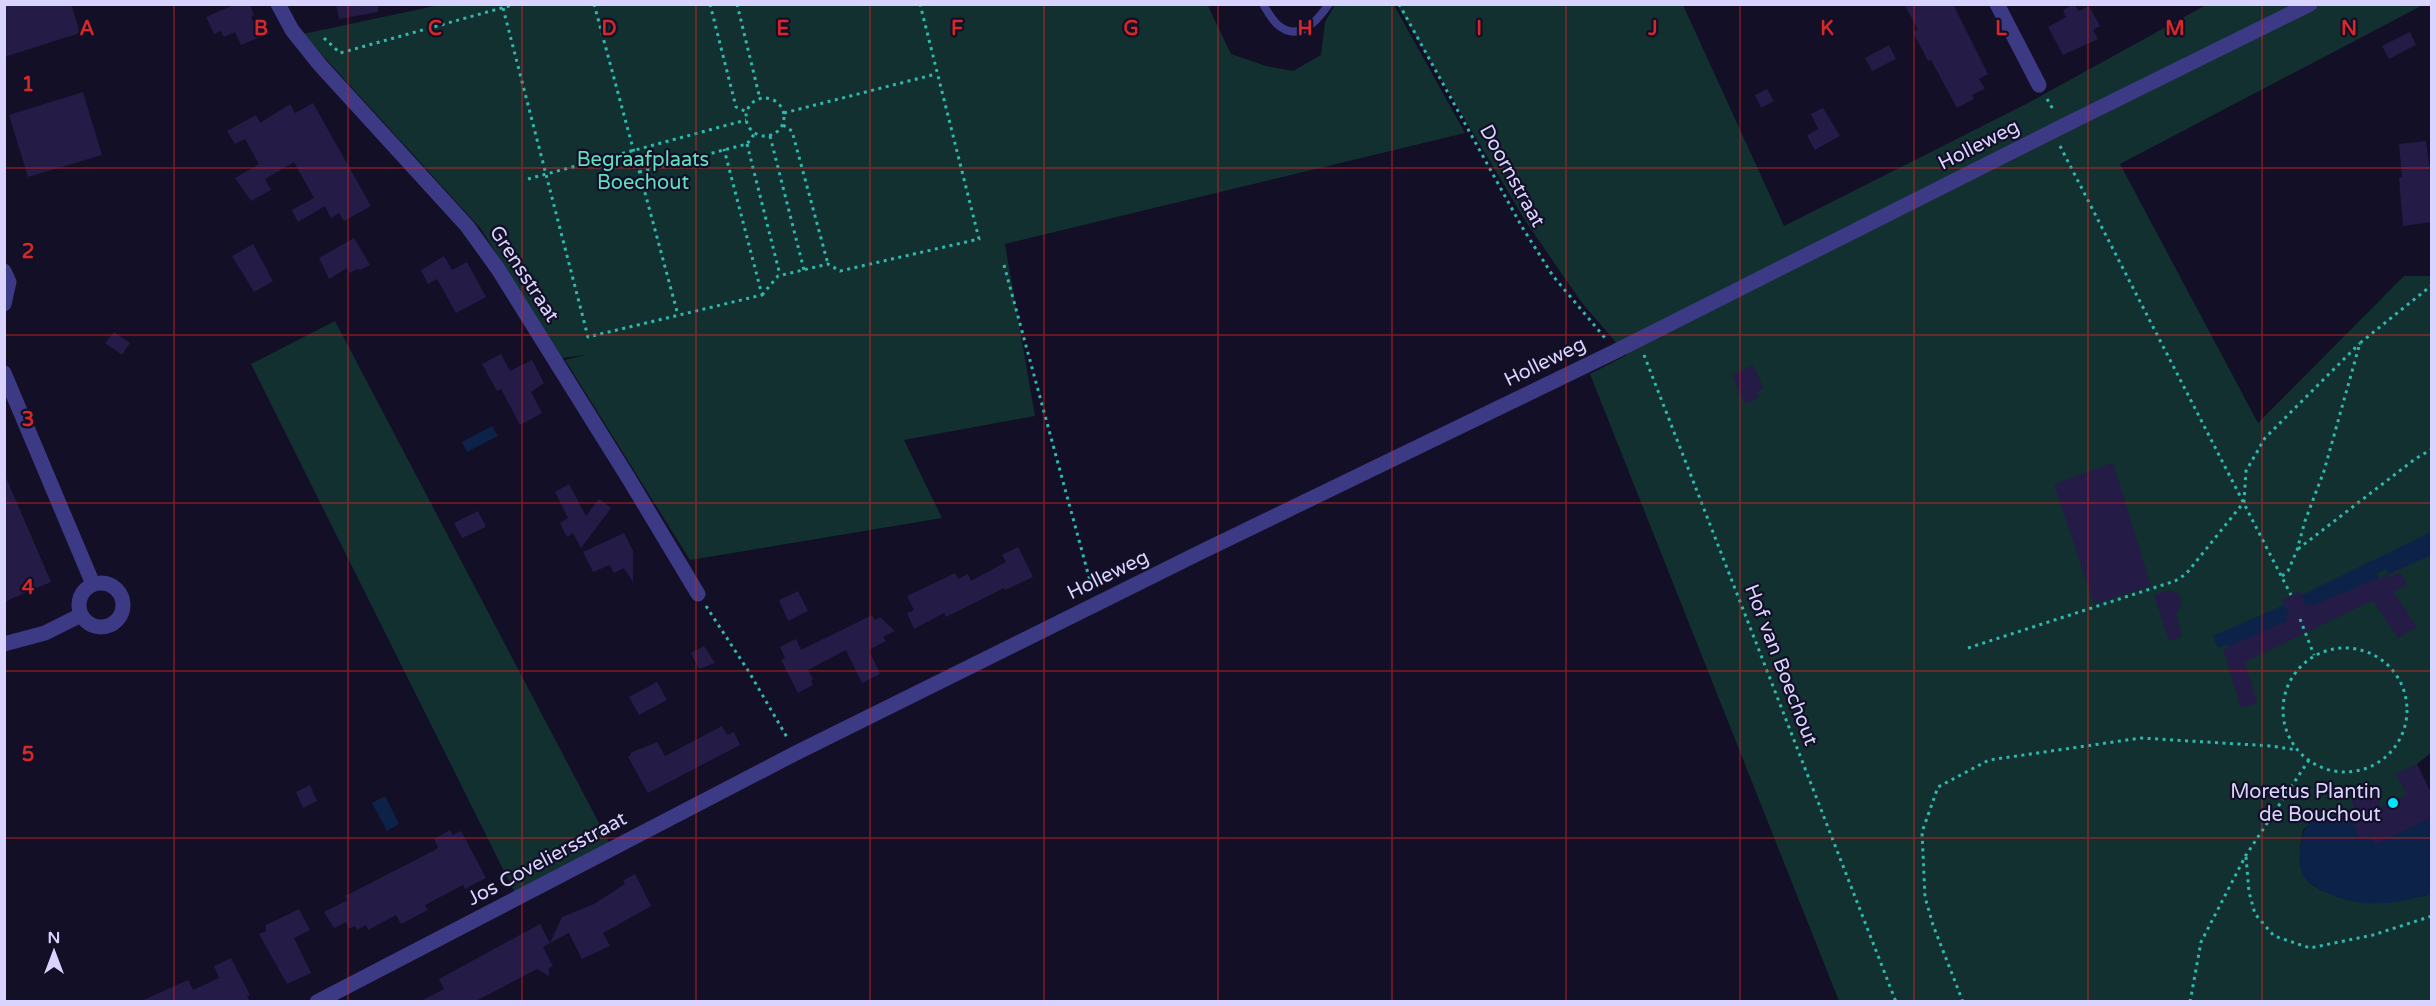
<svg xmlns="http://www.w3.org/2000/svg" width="2436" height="1006" font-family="'Varela Round',sans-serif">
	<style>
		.green { fill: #12302f }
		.water { fill: #0c2248 }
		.building { fill: #241b47 }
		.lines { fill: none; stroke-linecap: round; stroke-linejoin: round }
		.path { stroke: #2fb8b0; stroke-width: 3; stroke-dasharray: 3 4.5; stroke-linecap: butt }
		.lane { stroke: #3d3a85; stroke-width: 8 }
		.street { stroke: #3d3a85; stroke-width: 15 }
		.grid { fill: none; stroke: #d62828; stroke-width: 1.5; stroke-opacity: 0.55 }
		.poi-dot { fill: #00e5ff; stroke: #130f26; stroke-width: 2 }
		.labels { text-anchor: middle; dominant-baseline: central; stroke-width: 4.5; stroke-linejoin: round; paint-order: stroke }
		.street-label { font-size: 20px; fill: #d9d4ff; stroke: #130f26 }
		.park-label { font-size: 20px; fill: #5fe0c0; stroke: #130f26 }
		.poi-label { font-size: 20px; fill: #d9d4ff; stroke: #130f26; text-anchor: end }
		.grid-label { font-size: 20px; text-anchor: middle; font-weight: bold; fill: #d62828; stroke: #130f26; stroke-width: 4.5; stroke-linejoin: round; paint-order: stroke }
	</style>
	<rect width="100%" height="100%" fill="#130f26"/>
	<g class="green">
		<polygon points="444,4 1207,4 1231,54 1266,66 1293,71 1321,55 1325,22 1335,5 1394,5 1465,133 1005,244 1035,416 904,440 942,518 690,560 565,360 585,355 562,358 481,229 303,34"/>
		<path d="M1397,5H1683L1784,226L2028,103L2206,5H2423L2120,164L2258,423L2404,276H2431L2432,752L2417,764L2431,795V817L2375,845L2361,840L2331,817L2320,816L2303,830C2301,845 2295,867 2307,880C2330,905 2401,903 2431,894V1001H1839L1590,374L1627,355L1582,303L1526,222Z"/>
		<polygon points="335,321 609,842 515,893 251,364"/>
	</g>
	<g class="water">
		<polygon points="492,426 498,436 467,452 462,442"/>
		<polygon points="2431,532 2431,555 2389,574 2386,569 2376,574 2379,578 2311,606 2311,604 2306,606 2302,595"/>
		<polygon points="2284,605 2289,614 2286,616 2287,621 2229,647 2228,644 2218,648 2213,636"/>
		<polygon points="385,796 399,824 387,831 372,803"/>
		<path d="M2320,816L2349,817L2361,840L2371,836L2375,845L2431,817V894C2412,900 2383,905 2362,903C2345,901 2320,892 2307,880C2298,872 2299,856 2301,845C2303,831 2306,822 2320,816Z"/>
	</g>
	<g class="building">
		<polygon points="4,4 71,4 80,33 4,57"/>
		<polygon points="236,4 250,4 254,15 251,17 260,37 241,45 235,32 224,37 221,31 214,34 206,17"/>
		<polygon points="336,4 378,4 378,12 339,19"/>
		<polygon points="1904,4 1953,4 1988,74 1979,79 1985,89 1972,95 1974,99 1957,108 1931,60 1928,61 1913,32 1918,29"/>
		<polygon points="2074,4 2079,11 2089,6 2100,26 2093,30 2098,39 2063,55 2048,27 2066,17 2063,10"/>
		<polygon points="2410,32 2416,45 2389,59 2382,46"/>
		<polygon points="1889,45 1896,59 1872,71 1865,58"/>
		<polygon points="1767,89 1774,101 1761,108 1755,95"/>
		<polygon points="83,92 102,155 28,177 9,115"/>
		<polygon points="313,103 371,206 344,221 339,213 331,218 325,206 298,222 292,210 314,198 294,162 265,179 271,190 251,201 235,178 259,164 245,139 235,144 227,131 256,115 260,123 290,104 295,113"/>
		<polygon points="1823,108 1840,136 1815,150 1807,135 1818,129 1811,114"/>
		<polygon points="2426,141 2432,189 2432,222 2403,226 2399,178 2402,177 2399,144"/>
		<polygon points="354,238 370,265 361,270 357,269 350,273 347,268 329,279 319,258"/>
		<polygon points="253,244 273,281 254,292 232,256"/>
		<polygon points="444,256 452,270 467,262 486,297 456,313 437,279 428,284 421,270"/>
		<polygon points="114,332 130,343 122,355 105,343"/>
		<polygon points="501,354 510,371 532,360 544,383 531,392 542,413 520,425 501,389 497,391 482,364"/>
		<polygon points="1753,365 1764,388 1757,392 1760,397 1745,404 1732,375"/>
		<polygon points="2113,463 2151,586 2094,604 2054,484"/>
		<polygon points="4,473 51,582 4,602"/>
		<polygon points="569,484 586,516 599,499 611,508 581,548 573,533 567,537 560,523 568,518 555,492"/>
		<polygon points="478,511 486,527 462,538 454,523"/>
		<polygon points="624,533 633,551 633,582 624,568 614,573 610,565 593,572 583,552"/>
		<polygon points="1018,547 1033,577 1005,590 1004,588 946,617 944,613 914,629 907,613 914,610 907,596 955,573 958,579 968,574 971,581 1006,562 1002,555"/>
		<polygon points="2400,572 2407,584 2394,592 2417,627 2398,638 2373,600 2245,662 2257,703 2241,708 2223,649 2287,621 2285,616 2289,614 2282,600 2300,591 2306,606 2311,604 2311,606 2389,574 2390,577"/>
		<polygon points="2169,590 2179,594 2182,605 2176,614 2182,637 2169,641 2154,595"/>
		<polygon points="798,591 808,611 788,621 779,600"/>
		<polygon points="872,615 875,620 880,617 895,631 883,637 886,641 869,650 880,674 862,683 846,650 808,670 813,679 811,681 813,685 798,693 781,660 785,658 780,647 796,639 801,650"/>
		<polygon points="704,646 715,663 699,669 691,653"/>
		<polygon points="657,682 667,700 639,715 629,697"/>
		<polygon points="722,726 727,735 734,732 740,745 648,793 628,757 631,755 630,753 657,742 665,756"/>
		<polygon points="2417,764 2432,795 2432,817 2375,845 2371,836 2361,840 2349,817 2356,813 2350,797 2372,787 2381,807 2407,795 2396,774"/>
		<polygon points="310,785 317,801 303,808 296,792"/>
		<polygon points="450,830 453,835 461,831 486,878 465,889 463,885 425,905 428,910 401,924 396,915 368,930 366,925 357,930 355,926 349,929 346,922 334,928 324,912 348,900 345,896 435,850 438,847 434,839"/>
		<polygon points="635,874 651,906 603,933 610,946 582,959 569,933 550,943 562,917 594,904 625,884 623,881"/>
		<polygon points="299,909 310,930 294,938 311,973 287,984 259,934 266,931 266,925"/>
		<polygon points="540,924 550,943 543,947 553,966 549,968 549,976 537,969 474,1002 419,1002 444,989 439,979"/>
		<polygon points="231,958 250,995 247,996 250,1002 139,1002 188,980 193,990 219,978 214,966"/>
	</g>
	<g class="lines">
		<g class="path">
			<polyline points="594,4 678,315"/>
			<polyline points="710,4 736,107 747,112"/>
			<polyline points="737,4 760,99"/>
			<polyline points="1399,4 1522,227 1553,276 1605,338"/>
			<polyline points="503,8 588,337 762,295 724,149"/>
			<polyline points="324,38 340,53 516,4"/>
			<circle cx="765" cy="117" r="19"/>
			<polyline points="2047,99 2054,111"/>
			<polyline points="784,113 936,74"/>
			<polyline points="783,125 792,131 828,264"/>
			<polyline points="770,136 804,270"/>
			<polyline points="747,144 780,275"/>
			<polyline points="2060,146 2291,595"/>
			<polyline points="639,172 747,144 755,133"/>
			<polyline points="528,179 746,120"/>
			<polyline points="1004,265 1092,588"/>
			<polyline points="762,295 778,276 828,264 840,271 979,239 920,4"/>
			<polyline points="1644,355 1896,1002"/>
			<polyline points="2298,549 2415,459 2432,449"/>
			<polyline points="2282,576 2288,571 2297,550 2305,521 2324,471 2360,343 2432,285"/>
			<polyline points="706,606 749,672 788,739"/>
			<polyline points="2300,619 2314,655"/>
			<circle cx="2345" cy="710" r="62"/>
			<polyline points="1968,648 2175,581 2186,574 2244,502 2246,471 2265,438 2360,343"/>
			<polyline points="2246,857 2249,892 2255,914 2274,936 2310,948 2373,935 2432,916"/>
			<polyline points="1963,1002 1933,925 1925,897 1922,832 1938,787 1989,760 2141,738 2271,746 2297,750"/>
			<polyline points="2190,1002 2201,942 2246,855 2309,760"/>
		</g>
		<path class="lane" d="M1263,4C1267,11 1272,20 1278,25C1299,43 1317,21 1329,4"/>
		<g class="street">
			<polyline points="278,4 292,30 320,65 467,226 498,269 629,479 698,594"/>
			<polyline points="1997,4 2039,85"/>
			<polyline points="4,271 9,282 4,304"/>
			<polyline points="4,373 93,584"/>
			<circle cx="101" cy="605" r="22"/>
			<polyline points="4,644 45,633 81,615"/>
			<polyline points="317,1002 796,753 1203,551 1616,351 2063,126 2310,4"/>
		</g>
	</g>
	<path class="grid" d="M174,4V1002M348,4V1002M522,4V1002M696,4V1002M870,4V1002M1044,4V1002M1218,4V1002M1392,4V1002M1566,4V1002M1740,4V1002M1914,4V1002M2088,4V1002M2262,4V1002M4,168H2432M4,335H2432M4,503H2432M4,671H2432M4,838H2432"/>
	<circle class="poi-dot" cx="2393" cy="803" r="6"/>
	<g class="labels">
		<g class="street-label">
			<text transform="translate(1979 145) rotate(-27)">Holleweg</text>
			<text transform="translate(1512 176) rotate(61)">Doornstraat</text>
			<text transform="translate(524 274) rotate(57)">Grensstraat</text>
			<text transform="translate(1545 362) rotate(-26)">Holleweg</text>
			<text transform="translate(1108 575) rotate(-26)">Holleweg</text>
			<text transform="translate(1781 665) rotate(69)">Hof van Boechout</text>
			<text transform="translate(547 859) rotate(-28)">Jos Coveliersstraat</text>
		</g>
		<g class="park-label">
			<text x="643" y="160">Begraafplaats<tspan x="643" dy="23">Boechout</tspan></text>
		</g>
		<g class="poi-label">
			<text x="2381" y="792">Moretus Plantin<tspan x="2381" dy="23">de Bouchout</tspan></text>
		</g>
	</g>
	<g class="grid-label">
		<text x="87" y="35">A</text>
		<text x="261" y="35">B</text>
		<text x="435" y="35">C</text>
		<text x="609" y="35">D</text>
		<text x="783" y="35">E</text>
		<text x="957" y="35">F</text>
		<text x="1131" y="35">G</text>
		<text x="1305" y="35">H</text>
		<text x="1479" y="35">I</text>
		<text x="1653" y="35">J</text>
		<text x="1827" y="35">K</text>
		<text x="2001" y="35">L</text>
		<text x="2175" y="35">M</text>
		<text x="2349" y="35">N</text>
		<text x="28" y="91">1</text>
		<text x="28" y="258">2</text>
		<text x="28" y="426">3</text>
		<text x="28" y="594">4</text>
		<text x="28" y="761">5</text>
	</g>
	<rect width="2436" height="1006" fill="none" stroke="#d9d4ff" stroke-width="12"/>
	<g transform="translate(54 952)" stroke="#130f26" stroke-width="4.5" paint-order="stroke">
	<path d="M0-4.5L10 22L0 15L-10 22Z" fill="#d9d4ff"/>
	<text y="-9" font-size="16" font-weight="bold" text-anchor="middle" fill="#d9d4ff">N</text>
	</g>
</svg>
